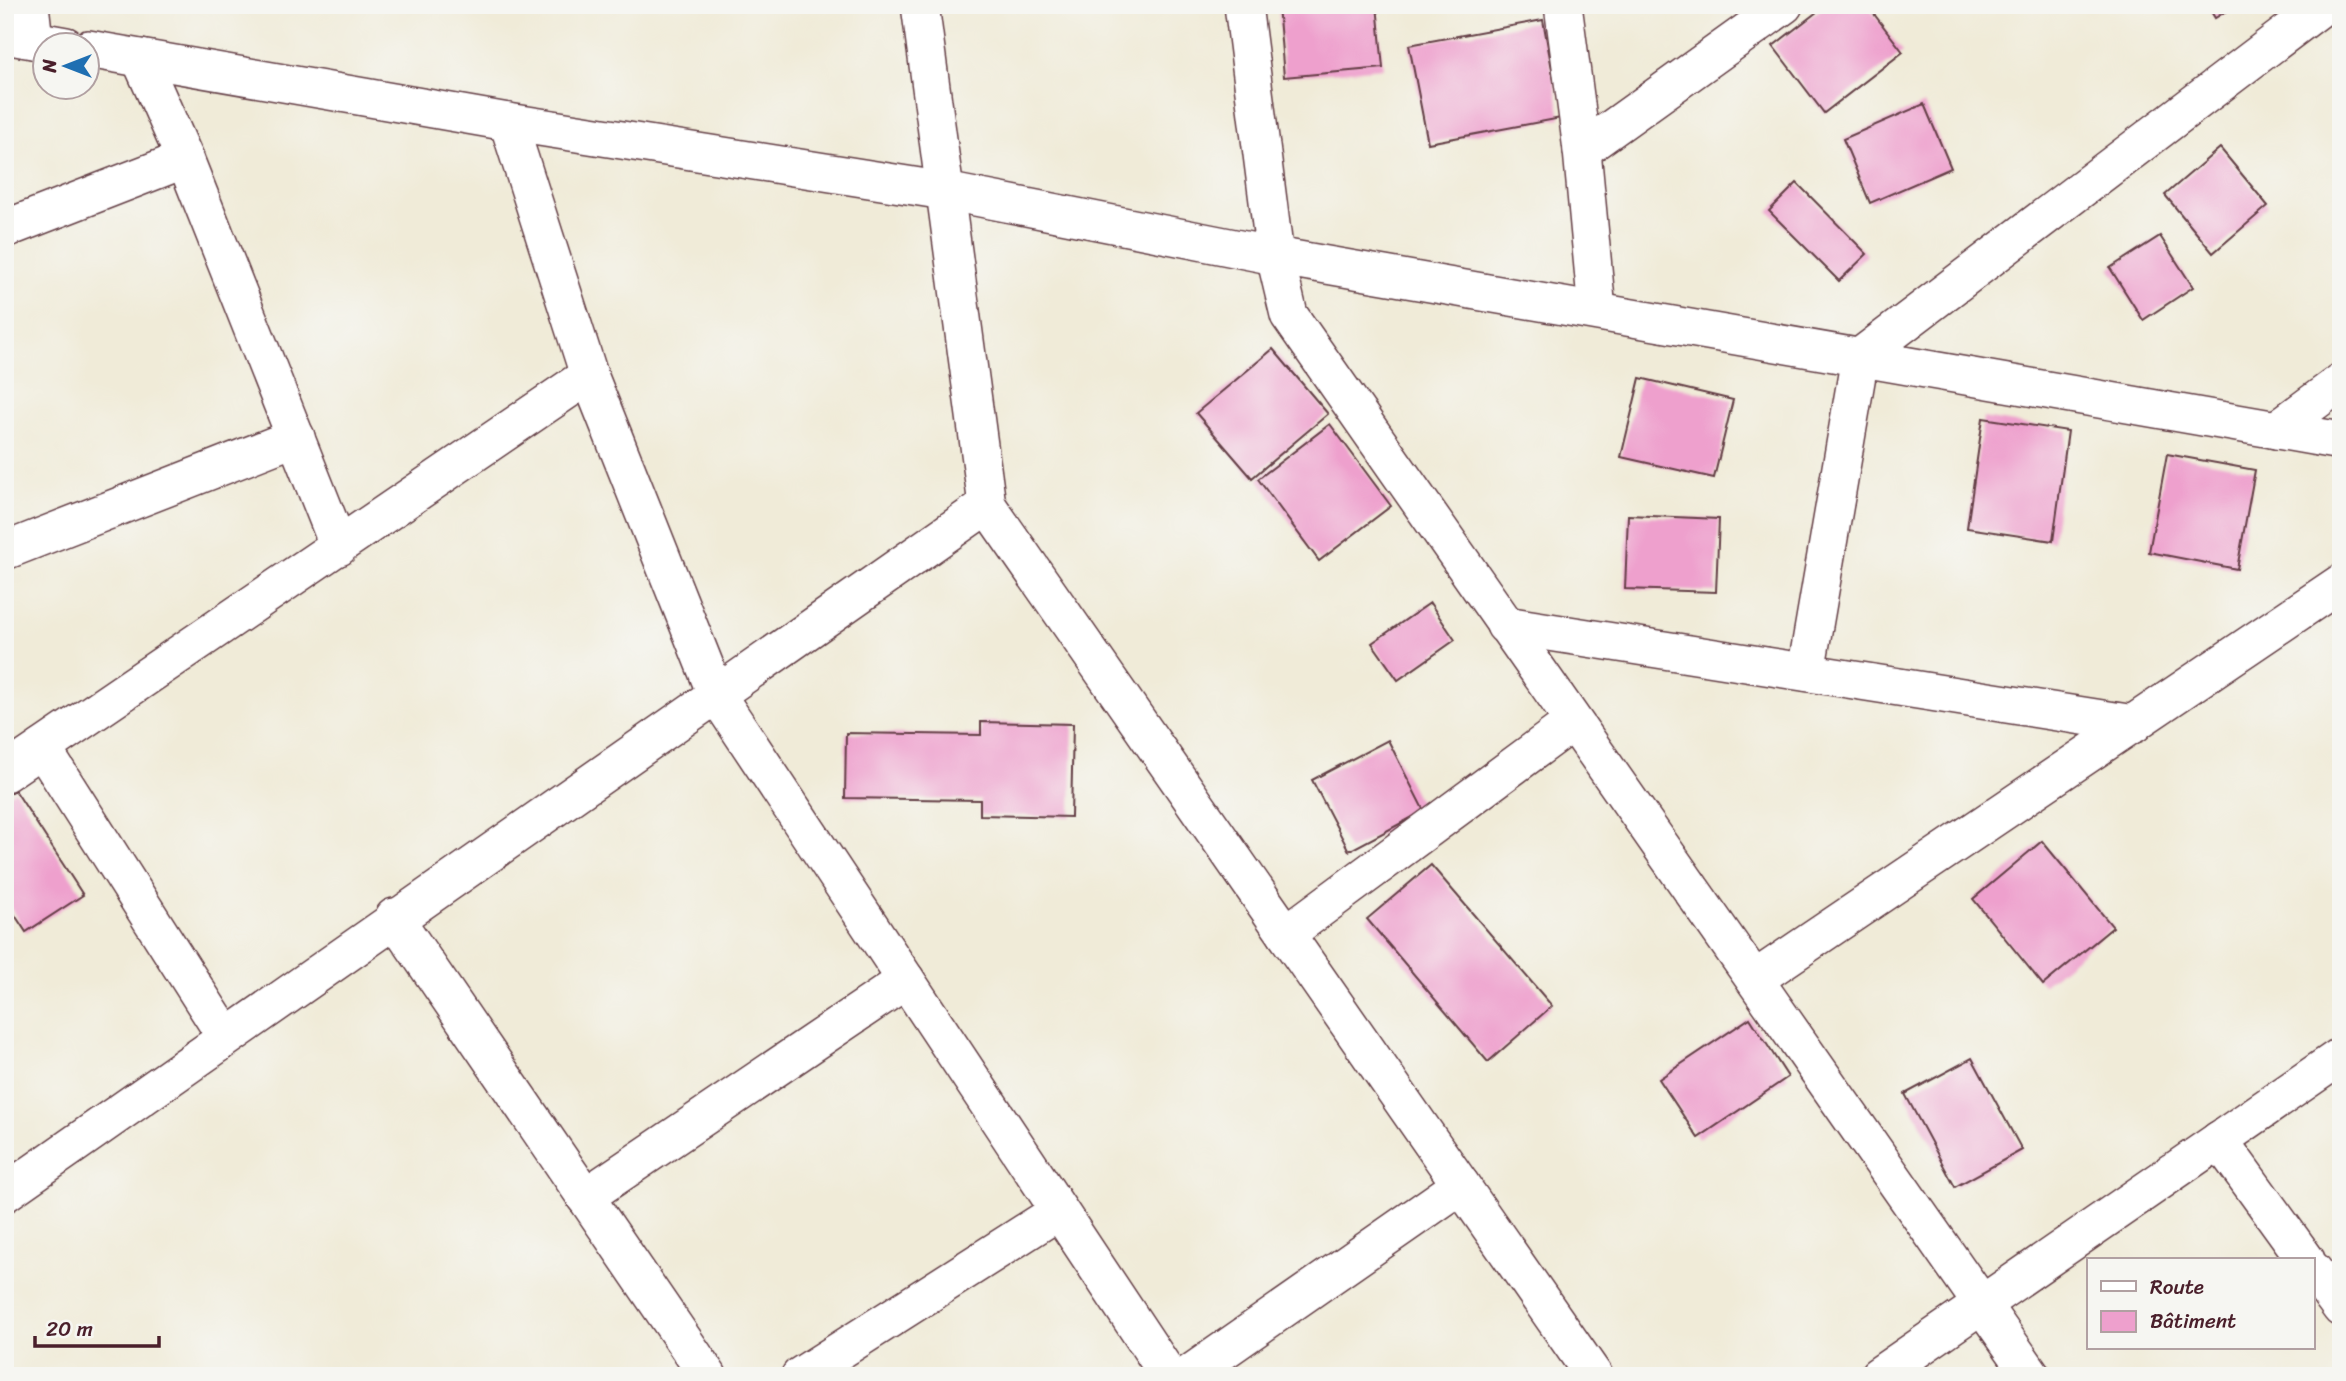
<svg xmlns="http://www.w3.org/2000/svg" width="2346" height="1381" font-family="Sriracha,sans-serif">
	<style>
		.building { fill: #eea0cd }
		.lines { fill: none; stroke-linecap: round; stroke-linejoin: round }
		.minor-casing { stroke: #633e45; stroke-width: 40 }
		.minor { stroke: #fff; stroke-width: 37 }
	</style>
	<rect width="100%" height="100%" fill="#f6f6f2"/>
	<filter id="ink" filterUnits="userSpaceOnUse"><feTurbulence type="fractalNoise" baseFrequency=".0143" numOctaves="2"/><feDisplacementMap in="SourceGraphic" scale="14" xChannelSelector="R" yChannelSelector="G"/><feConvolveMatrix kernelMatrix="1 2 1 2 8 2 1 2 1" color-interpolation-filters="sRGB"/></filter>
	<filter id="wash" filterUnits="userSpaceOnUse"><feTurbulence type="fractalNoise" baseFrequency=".00686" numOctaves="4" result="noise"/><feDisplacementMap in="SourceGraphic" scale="28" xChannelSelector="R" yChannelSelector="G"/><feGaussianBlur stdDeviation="1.57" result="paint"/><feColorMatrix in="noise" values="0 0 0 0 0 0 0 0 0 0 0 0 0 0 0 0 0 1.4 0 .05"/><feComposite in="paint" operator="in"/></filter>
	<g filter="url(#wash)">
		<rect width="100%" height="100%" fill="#f0ebd8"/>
		<g id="blocks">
			<g class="building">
				<polygon points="1278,5 1377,5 1383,68 1284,77"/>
				<polygon points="1826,5 1867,5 1903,52 1824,113 1773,46"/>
				<polygon points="2207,5 2236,5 2215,18"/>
				<polygon points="1543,20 1561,118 1428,143 1409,45"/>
				<polygon points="1924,104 1951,168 1870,203 1843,139"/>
				<polygon points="2220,148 2268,206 2213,253 2165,195"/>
				<polygon points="1797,183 1867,254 1839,281 1769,211"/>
				<polygon points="2160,236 2193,287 2143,320 2110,268"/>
				<polygon points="1273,349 1328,414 1252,478 1196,413"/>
				<polygon points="1640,378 1733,400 1714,478 1621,457"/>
				<polygon points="1983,418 2068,431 2053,541 1967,528"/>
				<polygon points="1330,424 1391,506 1319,561 1258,479"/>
				<polygon points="2167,454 2255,470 2237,569 2149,552"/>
				<polygon points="1628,515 1719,519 1716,592 1625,589"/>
				<polygon points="1430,603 1455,640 1398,680 1372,643"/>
				<polygon points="981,722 1073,724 1071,817 980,815 980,800 845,798 846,733 981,735"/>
				<polygon points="1388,740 1424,811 1349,851 1312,780"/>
				<polygon points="15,790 83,895 26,932 5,900 5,797"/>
				<polygon points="2042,841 2113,927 2043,985 1973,899"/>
				<polygon points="1431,865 1552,1006 1488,1062 1367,919"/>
				<polygon points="1750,1018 1788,1077 1698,1138 1659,1079"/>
				<polygon points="1972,1058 2022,1150 1955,1187 1905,1094"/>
			</g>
		</g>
	</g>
	<g filter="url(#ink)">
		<use href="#blocks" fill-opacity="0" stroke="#633e45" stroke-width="2"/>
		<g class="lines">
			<g class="minor-casing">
				<g id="minor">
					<polyline points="30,5 34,40"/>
					<polyline points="920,5 987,505 1594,1376"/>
					<polyline points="1243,5 1275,256 1289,315 2032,1376"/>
					<polyline points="1563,5 1582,150 1597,311"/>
					<polyline points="5,35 66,46"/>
					<polyline points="88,49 508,122 945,191 1275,256 2341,441"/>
					<polyline points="140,58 185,159 339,547"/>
					<polyline points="508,122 589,375 716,694 1169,1376"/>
					<polyline points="1582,150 1784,5"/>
					<polyline points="5,229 185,159"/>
					<polyline points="2276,430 2341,382"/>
					<polyline points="5,551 296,437"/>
					<polyline points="1505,625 2134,724"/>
					<polyline points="1806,672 1860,357 2324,5"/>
					<polyline points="42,748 226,1037"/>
					<polyline points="5,773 589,375"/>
					<polyline points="394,917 708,1376"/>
					<polyline points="1286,934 1573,722"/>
					<polyline points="1755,979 2341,583"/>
					<polyline points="2219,1140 2306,1260"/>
					<polyline points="5,1193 987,505"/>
					<polyline points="585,1197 906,980"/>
					<polyline points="2313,1270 2341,1308"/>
					<polyline points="800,1376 1059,1211"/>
					<polyline points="1187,1376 1461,1185"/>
					<polyline points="1878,1376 2341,1056"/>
				</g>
			</g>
			<use href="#minor" class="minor"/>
		</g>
	</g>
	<rect width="2346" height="1381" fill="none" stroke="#f6f6f2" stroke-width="28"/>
	<rect x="2087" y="1258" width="228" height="91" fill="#f6f6f2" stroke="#b1a0a2" stroke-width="2"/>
	<rect x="2101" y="1281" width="35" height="10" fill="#ffffff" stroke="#b1a0a2" stroke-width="2"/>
	<text x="2150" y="1294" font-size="21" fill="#4a1f2b">Route</text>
	<rect x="2101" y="1311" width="35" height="21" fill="#eea0cd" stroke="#b1a0a2" stroke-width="2"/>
	<text x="2150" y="1328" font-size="21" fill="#4a1f2b">Bâtiment</text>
	<g transform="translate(66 66) rotate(270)"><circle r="33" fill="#f6f6f2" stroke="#b1a0a2" stroke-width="2"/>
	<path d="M0-5L12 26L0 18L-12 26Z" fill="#1f6fb2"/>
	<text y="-10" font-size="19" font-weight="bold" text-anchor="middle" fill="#4a1f2b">N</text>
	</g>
	<path d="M35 1336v10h124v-10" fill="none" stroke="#4a1f2b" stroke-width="3.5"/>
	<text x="46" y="1336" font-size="21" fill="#4a1f2b" stroke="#f6f6f2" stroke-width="5" paint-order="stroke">20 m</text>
</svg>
